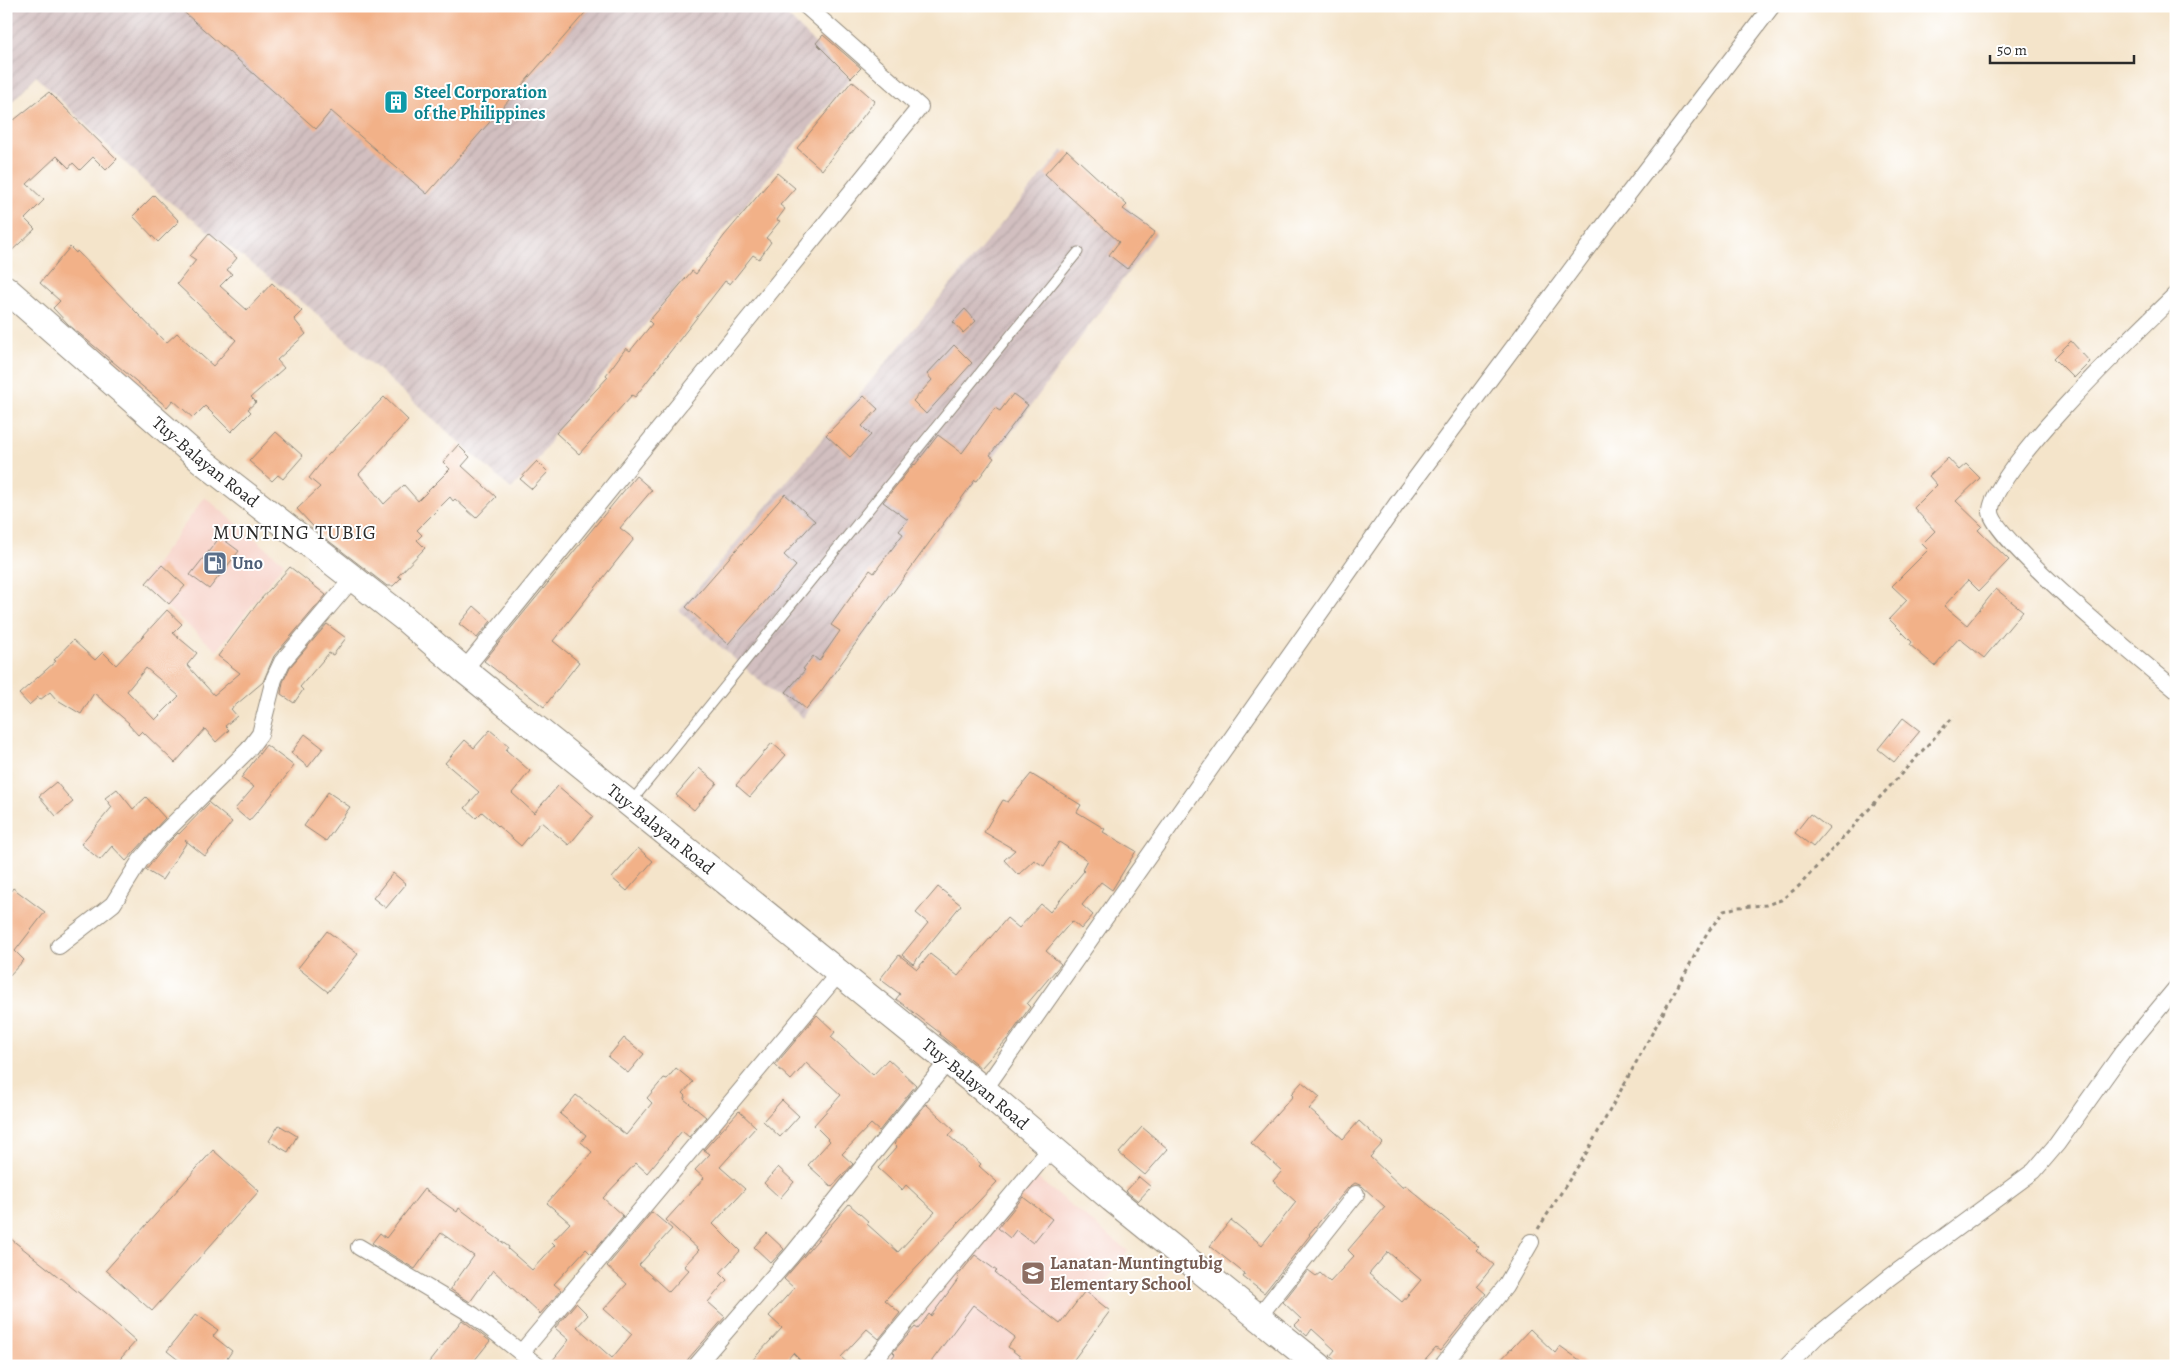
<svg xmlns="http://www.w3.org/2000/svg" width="2182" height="1372" font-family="Alegreya,serif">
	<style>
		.built { fill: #f7d1c7 }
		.industrial { fill: url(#industrial-furrows) }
		.building { fill: #f2b188; fill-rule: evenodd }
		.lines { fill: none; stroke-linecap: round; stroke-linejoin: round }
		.lane-casing { stroke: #90887a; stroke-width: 11 }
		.street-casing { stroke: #90887a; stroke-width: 18 }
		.primary-casing { stroke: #90887a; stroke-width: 28 }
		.path { stroke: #90887a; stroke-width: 3; stroke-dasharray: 4 4; stroke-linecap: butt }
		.lane { stroke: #fff; stroke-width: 9 }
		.street { stroke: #fff; stroke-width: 16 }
		.primary { stroke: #fff; stroke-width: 26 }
		.labels { text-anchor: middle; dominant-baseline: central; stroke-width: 4; stroke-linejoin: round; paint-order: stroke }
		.culture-label { font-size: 18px; font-weight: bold; fill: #0d838f; stroke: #fff; text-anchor: start }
		.street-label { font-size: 18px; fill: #2b2b2b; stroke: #fff }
		.service-label { font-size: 18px; font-weight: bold; fill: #4e5e75; stroke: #fff; text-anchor: start }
		.education-label { font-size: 18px; font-weight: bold; fill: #785e54; stroke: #fff; text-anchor: start }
		.quarter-label { font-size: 20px; letter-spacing: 1px; fill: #2b2b2b; stroke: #fff }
	</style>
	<defs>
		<pattern id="industrial-furrows" width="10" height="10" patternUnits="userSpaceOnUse" patternTransform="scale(1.25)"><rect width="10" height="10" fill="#d2bfc0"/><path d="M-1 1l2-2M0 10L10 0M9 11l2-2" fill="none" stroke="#b4a4a5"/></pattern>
	</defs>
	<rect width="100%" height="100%" fill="#fff"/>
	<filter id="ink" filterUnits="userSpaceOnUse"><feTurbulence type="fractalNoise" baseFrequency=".02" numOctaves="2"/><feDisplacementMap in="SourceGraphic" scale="10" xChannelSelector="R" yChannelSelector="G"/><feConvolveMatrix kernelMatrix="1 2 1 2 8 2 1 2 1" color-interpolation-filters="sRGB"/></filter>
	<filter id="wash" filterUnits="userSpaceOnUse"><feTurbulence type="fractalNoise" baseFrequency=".0096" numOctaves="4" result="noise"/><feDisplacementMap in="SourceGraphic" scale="20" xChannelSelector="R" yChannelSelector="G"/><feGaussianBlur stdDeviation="1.12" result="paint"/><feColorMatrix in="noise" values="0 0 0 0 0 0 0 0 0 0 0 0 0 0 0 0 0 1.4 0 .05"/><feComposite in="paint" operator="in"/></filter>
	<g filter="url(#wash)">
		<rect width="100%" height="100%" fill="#f4e4ca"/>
		<g class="built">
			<polygon points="205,497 284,563 217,651 141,584"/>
			<polygon points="1032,1174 1128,1251 1095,1295 1112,1308 1065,1366 882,1366"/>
		</g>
		<g class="industrial">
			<polygon points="6,6 778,6 850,79 555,433 540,457 511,489 310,308 150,187 36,76 6,108"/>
			<polygon points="1063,150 1156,234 803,718 679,611"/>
		</g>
		<g id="blocks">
			<g class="building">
				<polygon points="177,6 591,6 427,194 331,111 316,129"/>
				<polygon points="823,35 861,68 851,78 816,43"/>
				<polygon points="852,81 875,101 822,170 797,148"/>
				<polygon points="49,92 117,159 106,170 93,157 80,170 73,163 69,168 57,156 27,184 44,200 25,219 35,229 6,256 6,112 14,120"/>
				<polygon points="1067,150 1127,205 1123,209 1155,232 1127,269 1109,255 1119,242 1045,174"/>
				<polygon points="777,173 795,188 780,205 785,209 777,220 780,221 766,238 771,242 759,259 753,255 730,284 725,281 635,397 632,395 579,454 556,433 608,377 606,375 626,348 630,351 652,324 649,321 692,271 696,274 724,236"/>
				<polygon points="154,195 179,221 158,242 133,216"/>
				<polygon points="209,234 237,258 227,270 232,274 220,286 247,310 272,283 302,311 294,319 306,334 277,360 284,368 251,397 256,402 248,409 251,412 231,432 205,406 193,418 173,400 167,407 69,325 53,308 60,301 40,283 70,247 76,253 77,251 166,343 177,333 213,366 236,340 177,284 196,260 190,256"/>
				<polygon points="965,309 976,321 963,333 953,322"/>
				<polygon points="2071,341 2090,362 2074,378 2054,358"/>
				<polygon points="954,345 972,363 926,414 913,401 932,380 927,374"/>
				<polygon points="1013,394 1028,405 990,455 994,458 977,481 975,480 821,691 806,709 786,692 805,670 803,669 813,656 819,661 840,631 831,625 870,570 874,573 903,534 899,531 908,520 883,502 914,464 915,465 938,435 962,453 995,408 1000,411"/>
				<polygon points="864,396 878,409 862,426 871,435 850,457 826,435"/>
				<polygon points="384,397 408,420 359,474 384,504 404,485 418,501 450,469 443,462 458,445 470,457 462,466 496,497 476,518 455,499 453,501 450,497 417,530 422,535 417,540 425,548 398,576 401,578 393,586 387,586 321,535 297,509 320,487 309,478 326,457"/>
				<polygon points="276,432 303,456 283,479 278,475 272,481 249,461"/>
				<polygon points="1948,458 1959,470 1966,464 1980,478 1956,501 1982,526 1978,530 2009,560 1979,591 1968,580 1944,606 1967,625 1996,589 2023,611 1984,658 1959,638 1935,666 1910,645 1912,642 1889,619 1907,600 1892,586 1928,550 1922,544 1935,531 1914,508 1937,485 1929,476"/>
				<polygon points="537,461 548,472 532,489 520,479"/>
				<polygon points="636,476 652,490 620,528 634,539 553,641 579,662 544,707 484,661"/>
				<polygon points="785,494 815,521 784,555 796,566 728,644 686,607"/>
				<polygon points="220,537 239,551 209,589 190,575"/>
				<polygon points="162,565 185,586 169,604 146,583"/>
				<path d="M290,567L326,595L274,656L263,682L231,709L237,716L225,726L229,730L216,742L205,729L175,763L142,731L138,735L128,724L129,723L94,693L81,714L56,699L50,692L40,700L38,697L29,705L19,694L56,661L54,660L73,640L95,660L103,652L116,665L167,610L182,624L173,633L197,653L187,665L214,695L240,673L218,656L260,600ZM146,668L179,696L155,720L127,691Z"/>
				<polygon points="474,606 491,621 477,638 459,624"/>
				<polygon points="327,624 346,638 333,655 329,653 300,687 303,690 294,703 281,694 283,682 290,667"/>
				<polygon points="1903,718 1920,731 1894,762 1878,749"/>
				<polygon points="490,730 509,746 506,750 530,771 512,793 534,813 558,786 593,816 569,845 541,822 521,846 482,812 476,818 465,808 479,792 445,763 465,740 474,748"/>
				<polygon points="305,734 323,748 308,767 291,753"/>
				<polygon points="772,743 786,755 750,797 736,785"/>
				<polygon points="266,745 294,766 269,798 249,821 235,809 254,787 241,778"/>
				<polygon points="699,768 717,783 694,810 676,795"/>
				<polygon points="1031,774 1081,805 1077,812 1105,829 1103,832 1136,851 1112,890 1101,882 1082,905 1093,915 1081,929 1072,921 1046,951 1061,964 1027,1004 1030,1007 1009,1037 981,1068 939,1034 940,1033 896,999 900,994 880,979 899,955 917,969 930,954 958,976 1007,918 1019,928 1041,904 1050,912 1084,871 1082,869 1087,860 1059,842 1044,866 1034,860 1018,875 1004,860 1015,850 984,832 1003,800 1008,802"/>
				<polygon points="56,782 73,802 56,816 39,796"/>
				<polygon points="117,789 133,809 146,797 165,818 126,861 112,846 100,860 81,844 112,807 105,798"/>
				<polygon points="328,792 350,807 326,841 304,826"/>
				<polygon points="209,803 232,822 205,856 185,840 187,842 162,880 146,870 168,843 178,833 179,834"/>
				<polygon points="1810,814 1829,828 1813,847 1795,833"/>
				<polygon points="638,848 653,861 627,891 612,878"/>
				<polygon points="393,873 406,884 386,908 373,898"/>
				<polygon points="938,887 961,905 913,964 902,955 928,923 916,913"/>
				<polygon points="13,888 45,912 15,951 24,960 6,979 6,898"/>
				<polygon points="327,931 358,954 328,992 298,968"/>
				<polygon points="817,1015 835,1032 831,1037 873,1075 888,1059 916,1085 879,1131 871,1124 842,1154 853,1164 832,1187 808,1165 830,1141 814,1125 841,1095 806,1063 791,1080 775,1065"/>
				<polygon points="624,1038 644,1054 628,1073 608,1057"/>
				<polygon points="676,1068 693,1082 683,1093 686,1096 684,1099 706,1117 689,1137 682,1131 647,1173 636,1163 603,1198 623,1216 591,1254 586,1249 554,1284 561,1290 540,1314 493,1270 470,1302 450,1289 474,1256 441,1233 415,1269 372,1243 380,1233 386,1238 424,1189 457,1212 459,1208 488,1230 487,1231 509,1247 508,1249 532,1270 555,1245 552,1242 570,1223 547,1203 592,1152 581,1142 586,1135 560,1114 576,1095 626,1135 652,1103 647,1098 664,1078 667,1079"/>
				<path d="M1302,1082L1320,1097L1309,1109L1343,1139L1359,1121L1383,1143L1370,1157L1403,1188L1405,1185L1479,1247L1476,1250L1494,1265L1477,1286L1486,1294L1440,1351L1436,1348L1420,1366H1341L1330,1356L1335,1350L1312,1329L1307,1336L1295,1325L1301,1319L1283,1302L1308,1270L1316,1276L1320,1273L1330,1282L1354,1256L1348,1250L1385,1207L1362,1186L1355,1183L1348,1188L1309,1234L1310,1235L1264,1293L1243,1277L1245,1274L1210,1246L1231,1220L1262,1245L1296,1202L1273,1181L1282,1171L1251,1143L1293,1096L1291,1094ZM1388,1252L1421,1280L1402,1302L1369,1274Z"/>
				<polygon points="782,1100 799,1116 780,1137 763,1121"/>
				<polygon points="926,1104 954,1130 949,1136 981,1164 979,1166 997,1182 885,1300 900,1313 879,1339 867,1329 841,1357 851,1366 806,1366 793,1353 782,1366 747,1366 782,1328 769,1316 794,1288 784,1279 849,1204 869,1222 867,1224 898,1252 935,1212 906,1185 902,1190 878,1168 897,1147 894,1144"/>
				<polygon points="739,1111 756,1127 720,1167 745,1189 713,1224 740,1251 720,1273 727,1280 708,1302 725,1317 688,1359 686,1366 548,1366 569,1340 555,1328 576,1303 588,1315 577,1327 612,1358 632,1334 604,1309 627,1284 607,1266 652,1212 672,1229 639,1265 669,1292 689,1270 684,1266 699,1250 666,1220 704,1178 695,1170 710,1154 704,1150"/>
				<polygon points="279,1125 297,1136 288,1152 269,1141"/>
				<polygon points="1142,1127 1168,1149 1145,1175 1119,1153"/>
				<polygon points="213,1150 259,1191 152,1311 106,1270"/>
				<polygon points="778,1167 794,1182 780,1198 764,1183"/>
				<polygon points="1139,1177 1151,1187 1138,1201 1126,1191"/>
				<polygon points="1023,1197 1052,1219 1033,1243 1016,1230 1010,1238 998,1228"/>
				<polygon points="767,1233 784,1249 771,1263 754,1247"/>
				<polygon points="6,1235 104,1313 136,1341 114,1366 6,1366"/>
				<polygon points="975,1255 997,1271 995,1273 1060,1324 1085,1291 1110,1311 1069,1366 1032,1366 1008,1347 1015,1337 973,1305 928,1366 886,1366 895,1354 893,1352 915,1327 918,1329 929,1314 931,1316 959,1278 957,1277"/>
				<polygon points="196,1314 218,1330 213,1336 232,1351 222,1366 186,1366 167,1351"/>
				<polygon points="462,1320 490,1341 470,1366 426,1366"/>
				<polygon points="1530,1329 1555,1353 1560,1346 1588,1366 1495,1366"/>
			</g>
		</g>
	</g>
	<g filter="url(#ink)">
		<use href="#blocks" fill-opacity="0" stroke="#90887a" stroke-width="1"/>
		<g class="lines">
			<g class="lane-casing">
				<polyline id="lane" points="631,802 1078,252"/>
			</g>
			<g class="street-casing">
				<g id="street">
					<path d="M2176,294C2143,326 1988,474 1991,512C1993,540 2147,666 2176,690"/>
					<polyline points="464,670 920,107 806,6"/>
					<polyline points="59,946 113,904 140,861 161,836 248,750 260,734 274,679 282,662 353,578"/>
					<polyline points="984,1090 1396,505 1606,223 1772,6"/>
					<polyline points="359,1247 473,1315 538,1366"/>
					<polyline points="1259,1316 1356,1194"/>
					<polyline points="521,1353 839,973"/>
					<polyline points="696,1366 791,1256 948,1061"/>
					<polyline points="869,1366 1051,1148"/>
					<polyline points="1442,1366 1505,1287 1531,1242"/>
					<polyline points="1787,1366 1818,1335 1890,1277 2034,1171 2057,1144 2122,1053 2176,988"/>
				</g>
			</g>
			<g class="primary-casing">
				<g id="primary">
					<path id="s1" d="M6,289L201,460L404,618L464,670L984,1090L1112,1199L1319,1366"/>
				</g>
			</g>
			<polyline class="path" points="1538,1229 1587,1152 1707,933 1724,911 1738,907 1766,905 1781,900 1799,886 1954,716"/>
			<use href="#lane" class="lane"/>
			<use href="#street" class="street"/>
			<use href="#primary" class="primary"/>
		</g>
	</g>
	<defs>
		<g id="building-square" transform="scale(1.25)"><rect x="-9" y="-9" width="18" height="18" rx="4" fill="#0f9aa8" stroke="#fff"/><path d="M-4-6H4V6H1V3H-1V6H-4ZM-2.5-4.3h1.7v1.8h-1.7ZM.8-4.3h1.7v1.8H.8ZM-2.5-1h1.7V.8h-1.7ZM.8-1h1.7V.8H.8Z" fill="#fff"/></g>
		<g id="fuel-square" transform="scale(1.25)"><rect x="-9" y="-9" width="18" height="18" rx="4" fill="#5c6f8a" stroke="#fff"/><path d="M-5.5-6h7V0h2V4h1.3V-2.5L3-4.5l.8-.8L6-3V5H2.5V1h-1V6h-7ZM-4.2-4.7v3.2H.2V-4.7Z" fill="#fff"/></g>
		<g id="school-square" transform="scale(1.25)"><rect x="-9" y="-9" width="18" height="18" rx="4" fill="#8d6e63" stroke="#fff"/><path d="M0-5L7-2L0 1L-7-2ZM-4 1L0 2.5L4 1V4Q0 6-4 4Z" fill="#fff"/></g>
	</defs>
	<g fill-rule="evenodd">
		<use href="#building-square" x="396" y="102"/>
		<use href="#fuel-square" x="215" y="563"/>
		<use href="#school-square" x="1033" y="1273"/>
	</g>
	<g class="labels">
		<g class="culture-label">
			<text x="414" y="92">Steel Corporation<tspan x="414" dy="21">of the Philippines</tspan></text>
		</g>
		<g class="street-label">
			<text stroke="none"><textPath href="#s1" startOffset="264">Tuy-Balayan Road</textPath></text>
			<text stroke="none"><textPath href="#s1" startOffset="849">Tuy-Balayan Road</textPath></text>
			<text stroke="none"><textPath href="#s1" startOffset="1254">Tuy-Balayan Road</textPath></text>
		</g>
		<g class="service-label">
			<text x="232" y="563">Uno</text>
		</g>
		<g class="education-label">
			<text x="1050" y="1263">Lanatan-Muntingtubig<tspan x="1050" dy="21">Elementary School</tspan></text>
		</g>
		<g class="quarter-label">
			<text x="295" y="532">MUNTING TUBIG</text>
		</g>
	</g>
	<rect width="2182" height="1372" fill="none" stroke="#fff" stroke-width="25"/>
	<path d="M1990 55v8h144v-8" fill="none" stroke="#2b2b2b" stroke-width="2.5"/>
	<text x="1997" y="55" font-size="15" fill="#2b2b2b" stroke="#ffffff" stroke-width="4" paint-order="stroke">50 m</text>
</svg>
